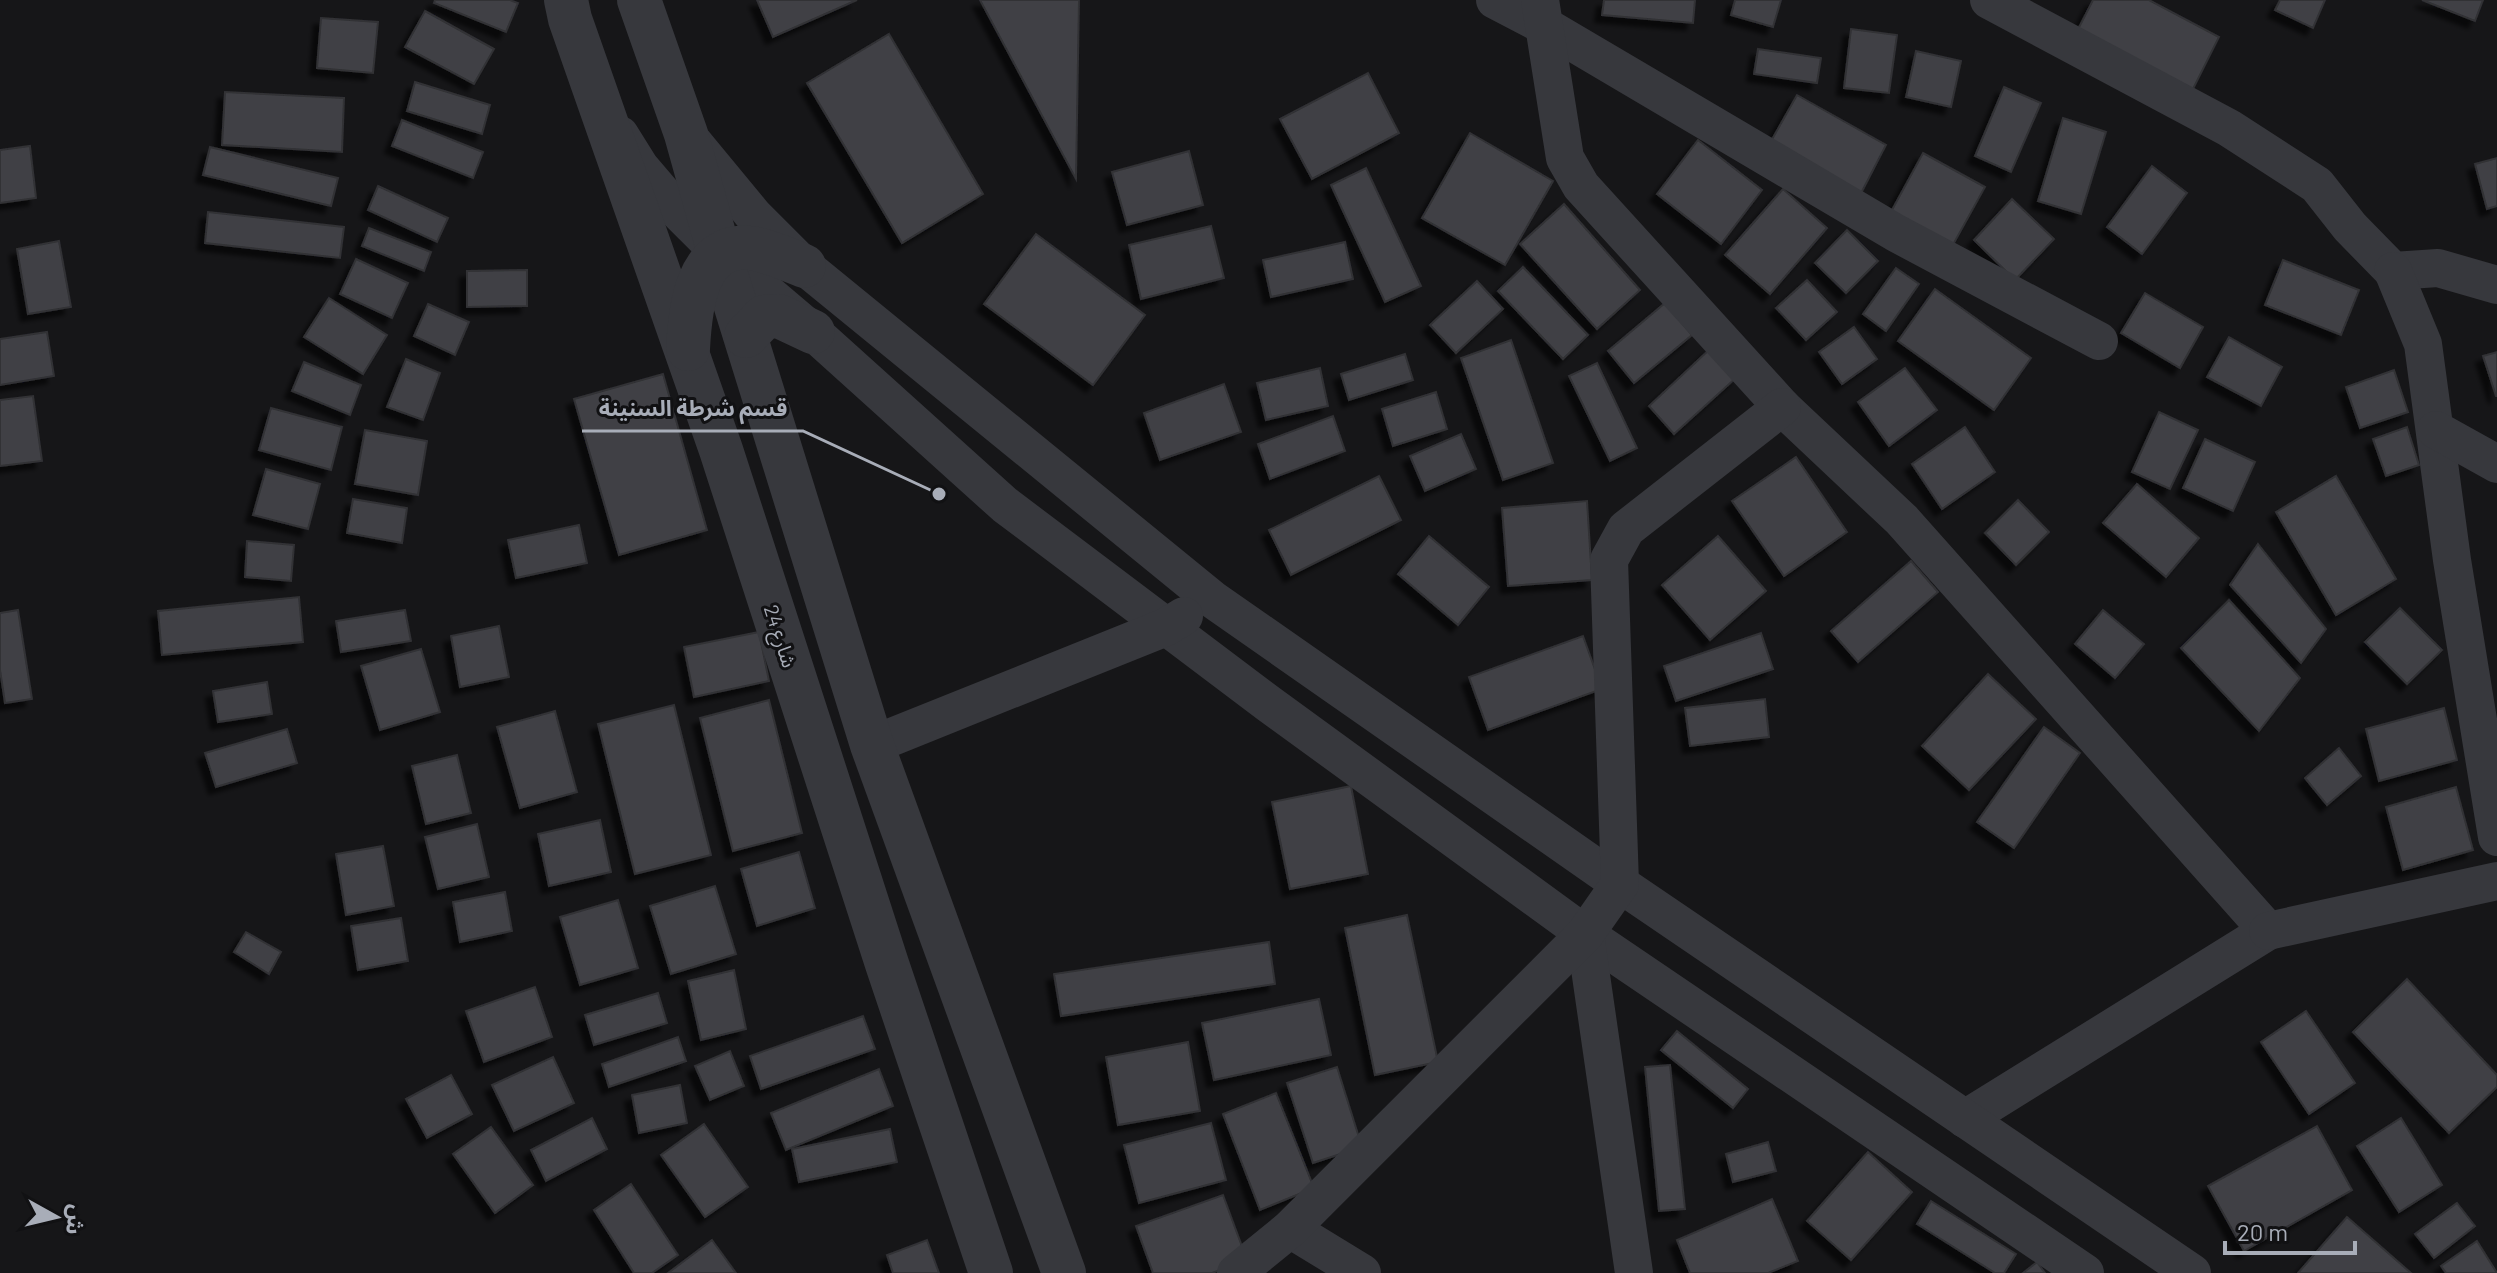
<svg xmlns="http://www.w3.org/2000/svg" width="2497" height="1273" font-family="Barlow,'Noto Sans Arabic',sans-serif">
	<style>
		.building { fill: #404145; stroke: #303034; stroke-width: 2; filter: url(#shadow) }
		.lines { fill: none; stroke-linecap: round; stroke-linejoin: round }
		.minor { stroke: #37383d; stroke-width: 38 }
		.tertiary { stroke: #37383d; stroke-width: 44 }
		.labels { text-anchor: middle; dominant-baseline: central; stroke-width: 6; stroke-linejoin: round; paint-order: stroke }
		.street-label { font-size: 20px; fill: #a8adb8; stroke: #111113 }
		.leader { fill: none; stroke: #a8adb8; stroke-width: 3 }
		.callout-dot { fill: #a8adb8; stroke: #111113; stroke-width: 3 }
		.callout-label { font-size: 22px; text-anchor: middle; font-weight: bold; fill: #a8adb8; stroke: #111113; stroke-width: 6; stroke-linejoin: round; paint-order: stroke }
	</style>
	<defs>
		<filter id="shadow"><feDropShadow dx="-7" dy="7" stdDeviation="2" flood-color="#0009"/></filter>
	</defs>
	<rect width="100%" height="100%" fill="#161618"/>
	<g class="building">
		<polygon points="435,0 510,0 518,3 506,32 434,3"/>
		<polygon points="757,0 857,0 773,37"/>
		<polygon points="980,0 1079,0 1076,179"/>
		<polygon points="1604,0 1695,0 1693,23 1602,15"/>
		<polygon points="1735,0 1781,0 1773,27 1731,15"/>
		<polygon points="2093,0 2149,0 2219,37 2190,95 2075,35"/>
		<polygon points="2280,0 2325,0 2313,28 2275,10"/>
		<polygon points="2422,0 2483,0 2475,21"/>
		<polygon points="425,11 494,49 474,84 405,47"/>
		<polygon points="321,18 378,22 373,73 317,68"/>
		<polygon points="1851,29 1897,35 1889,93 1844,88"/>
		<polygon points="889,34 983,194 902,243 807,83"/>
		<polygon points="1758,49 1821,58 1817,83 1754,74"/>
		<polygon points="1916,51 1961,61 1951,107 1906,97"/>
		<polygon points="1368,73 1399,133 1312,179 1280,119"/>
		<polygon points="415,82 490,105 482,134 407,111"/>
		<polygon points="2004,87 2041,103 2011,172 1975,156"/>
		<polygon points="225,92 344,98 342,152 222,145"/>
		<polygon points="1797,95 1886,145 1857,201 1766,150"/>
		<polygon points="2063,118 2106,132 2081,214 2038,201"/>
		<polygon points="402,120 483,152 473,178 392,146"/>
		<polygon points="1470,133 1553,181 1505,265 1422,218"/>
		<polygon points="1698,140 1762,190 1721,244 1657,194"/>
		<polygon points="30,146 36,198 0,203 0,150"/>
		<polygon points="210,147 338,178 331,206 203,175"/>
		<polygon points="1189,151 1203,205 1127,225 1112,172"/>
		<polygon points="1923,153 1985,187 1949,252 1887,219"/>
		<polygon points="2497,158 2497,206 2487,209 2475,164"/>
		<polygon points="2152,166 2187,193 2142,254 2107,227"/>
		<polygon points="1366,168 1421,286 1385,302 1331,185"/>
		<polygon points="378,186 448,218 437,242 368,210"/>
		<polygon points="1783,189 1827,228 1770,294 1725,255"/>
		<polygon points="2012,199 2054,239 2015,280 1974,240"/>
		<polygon points="1564,204 1640,290 1597,329 1520,244"/>
		<polygon points="208,212 344,227 340,258 205,243"/>
		<polygon points="1211,226 1224,278 1141,299 1129,245"/>
		<polygon points="369,228 431,252 424,271 362,246"/>
		<polygon points="1847,230 1878,261 1846,293 1815,263"/>
		<polygon points="1036,234 1145,315 1093,385 984,304"/>
		<polygon points="59,241 71,307 28,314 17,249"/>
		<polygon points="1345,242 1353,279 1271,297 1263,260"/>
		<polygon points="356,259 408,283 392,318 340,294"/>
		<polygon points="2283,260 2359,290 2341,335 2265,305"/>
		<polygon points="1523,267 1588,335 1563,359 1498,291"/>
		<polygon points="1896,268 1919,284 1886,331 1863,314"/>
		<polygon points="527,270 527,306 467,307 467,271"/>
		<polygon points="1807,280 1837,312 1806,340 1776,308"/>
		<polygon points="1477,281 1503,309 1456,353 1430,325"/>
		<polygon points="1935,289 2031,358 1994,410 1898,341"/>
		<polygon points="2145,293 2203,327 2180,368 2121,333"/>
		<polygon points="329,298 387,335 363,374 304,337"/>
		<polygon points="1665,303 1692,335 1634,383 1608,351"/>
		<polygon points="428,304 469,322 455,355 414,336"/>
		<polygon points="1854,327 1877,359 1842,384 1819,352"/>
		<polygon points="47,332 54,376 0,385 0,339"/>
		<polygon points="2229,337 2282,367 2261,406 2207,377"/>
		<polygon points="1511,340 1553,463 1503,480 1461,358"/>
		<polygon points="1711,348 1737,377 1674,434 1649,406"/>
		<polygon points="2497,352 2497,396 2496,396 2483,356"/>
		<polygon points="1405,354 1413,380 1349,400 1341,374"/>
		<polygon points="406,359 440,373 423,420 387,407"/>
		<polygon points="304,362 361,385 350,415 292,391"/>
		<polygon points="1597,363 1637,448 1610,461 1569,376"/>
		<polygon points="1320,368 1328,406 1266,420 1257,383"/>
		<polygon points="1905,368 1937,410 1889,446 1858,402"/>
		<polygon points="2394,370 2408,412 2360,428 2346,387"/>
		<polygon points="663,374 707,530 619,555 574,399"/>
		<polygon points="1224,384 1241,432 1160,460 1144,413"/>
		<polygon points="1436,392 1447,429 1393,446 1382,409"/>
		<polygon points="33,396 42,461 0,466 0,400"/>
		<polygon points="271,408 342,427 331,470 259,450"/>
		<polygon points="2159,412 2198,430 2170,489 2132,472"/>
		<polygon points="1333,416 1345,451 1270,479 1258,444"/>
		<polygon points="1965,427 1995,472 1942,509 1912,464"/>
		<polygon points="2407,427 2419,465 2386,476 2373,439"/>
		<polygon points="365,430 427,441 418,495 355,484"/>
		<polygon points="1461,434 1476,469 1425,491 1410,456"/>
		<polygon points="2205,439 2255,462 2233,511 2183,488"/>
		<polygon points="1796,457 1847,532 1784,576 1732,501"/>
		<polygon points="266,469 320,484 308,529 253,515"/>
		<polygon points="1379,476 1401,520 1291,575 1269,530"/>
		<polygon points="2336,476 2396,579 2336,615 2276,512"/>
		<polygon points="2137,484 2199,538 2166,577 2103,523"/>
		<polygon points="353,499 407,508 402,543 347,533"/>
		<polygon points="2018,500 2049,532 2016,565 1985,533"/>
		<polygon points="1587,501 1592,580 1508,586 1502,508"/>
		<polygon points="579,525 587,563 516,578 508,540"/>
		<polygon points="1429,536 1489,587 1458,625 1398,574"/>
		<polygon points="1718,536 1766,591 1710,640 1662,585"/>
		<polygon points="247,541 294,545 291,581 245,577"/>
		<polygon points="2258,544 2326,629 2301,663 2230,585"/>
		<polygon points="1911,561 1938,592 1858,662 1831,631"/>
		<polygon points="299,597 303,642 162,655 158,611"/>
		<polygon points="2229,600 2300,678 2259,731 2181,648"/>
		<polygon points="2400,608 2442,650 2407,684 2365,642"/>
		<polygon points="18,610 32,699 5,703 0,670 0,613"/>
		<polygon points="405,610 411,641 341,652 336,621"/>
		<polygon points="2103,610 2144,644 2115,678 2075,644"/>
		<polygon points="499,626 509,677 460,687 451,636"/>
		<polygon points="759,632 769,681 694,697 684,647"/>
		<polygon points="1761,633 1773,669 1676,701 1664,666"/>
		<polygon points="1583,636 1602,689 1488,730 1469,677"/>
		<polygon points="421,649 440,712 380,730 361,666"/>
		<polygon points="1988,674 2036,719 1969,790 1922,746"/>
		<polygon points="267,682 272,714 218,722 213,691"/>
		<polygon points="1765,699 1769,737 1690,746 1685,708"/>
		<polygon points="769,700 802,833 733,851 700,718"/>
		<polygon points="674,705 711,855 635,874 598,724"/>
		<polygon points="2444,708 2457,760 2379,781 2366,729"/>
		<polygon points="555,711 577,792 520,808 497,727"/>
		<polygon points="2044,727 2080,753 2014,848 1977,822"/>
		<polygon points="287,729 297,763 216,787 205,753"/>
		<polygon points="2339,748 2361,776 2327,805 2305,778"/>
		<polygon points="457,755 471,813 426,824 412,766"/>
		<polygon points="1351,786 1368,874 1290,889 1272,802"/>
		<polygon points="2456,787 2473,850 2403,870 2386,807"/>
		<polygon points="600,820 611,872 549,886 538,834"/>
		<polygon points="477,824 489,877 438,889 425,837"/>
		<polygon points="383,846 394,906 346,915 336,854"/>
		<polygon points="799,852 815,908 757,926 741,869"/>
		<polygon points="715,886 736,954 671,974 650,906"/>
		<polygon points="505,892 512,931 460,942 453,902"/>
		<polygon points="618,900 638,968 580,985 560,917"/>
		<polygon points="1407,915 1438,1062 1375,1075 1345,928"/>
		<polygon points="401,918 408,961 358,970 351,926"/>
		<polygon points="246,932 281,952 269,974 234,952"/>
		<polygon points="1269,942 1275,984 1061,1016 1054,974"/>
		<polygon points="734,970 746,1029 701,1040 688,981"/>
		<polygon points="2407,979 2497,1075 2497,1087 2449,1133 2353,1032"/>
		<polygon points="535,987 552,1037 484,1062 466,1011"/>
		<polygon points="658,993 667,1023 594,1045 585,1015"/>
		<polygon points="1319,999 1331,1055 1214,1080 1202,1023"/>
		<polygon points="2306,1011 2355,1083 2309,1114 2261,1042"/>
		<polygon points="863,1016 875,1049 761,1089 750,1056"/>
		<polygon points="1677,1031 1748,1089 1733,1108 1661,1050"/>
		<polygon points="678,1037 686,1061 609,1087 602,1064"/>
		<polygon points="1188,1042 1200,1111 1118,1125 1106,1057"/>
		<polygon points="730,1051 744,1086 710,1100 695,1066"/>
		<polygon points="553,1057 574,1103 514,1131 492,1085"/>
		<polygon points="1670,1065 1685,1209 1659,1211 1645,1067"/>
		<polygon points="1337,1067 1362,1147 1313,1163 1287,1083"/>
		<polygon points="879,1069 893,1106 786,1150 771,1113"/>
		<polygon points="451,1075 472,1114 427,1138 406,1099"/>
		<polygon points="680,1085 687,1123 639,1133 632,1095"/>
		<polygon points="1276,1093 1314,1188 1260,1210 1223,1114"/>
		<polygon points="592,1118 607,1149 546,1181 531,1150"/>
		<polygon points="2401,1118 2442,1185 2399,1212 2357,1146"/>
		<polygon points="1211,1123 1226,1180 1139,1203 1124,1145"/>
		<polygon points="704,1124 748,1187 705,1217 661,1155"/>
		<polygon points="2317,1126 2352,1190 2244,1251 2208,1186"/>
		<polygon points="491,1127 533,1185 495,1213 453,1154"/>
		<polygon points="890,1129 897,1162 799,1182 792,1149"/>
		<polygon points="1768,1142 1776,1171 1733,1182 1726,1154"/>
		<polygon points="1868,1152 1912,1192 1851,1260 1807,1221"/>
		<polygon points="631,1184 678,1255 652,1273 634,1273 594,1210"/>
		<polygon points="1223,1195 1247,1260 1212,1273 1153,1273 1136,1226"/>
		<polygon points="1772,1199 1798,1261 1768,1273 1690,1273 1677,1240"/>
		<polygon points="1931,1201 2016,1254 2004,1273 1995,1273 1917,1224"/>
		<polygon points="2457,1203 2475,1226 2434,1258 2415,1234"/>
		<polygon points="2347,1217 2411,1273 2298,1273"/>
		<polygon points="712,1240 736,1273 668,1273"/>
		<polygon points="927,1240 939,1273 893,1273 887,1255"/>
		<polygon points="2477,1241 2497,1273 2446,1273 2441,1266"/>
		<polygon points="2037,1262 2045,1273 2023,1273"/>
	</g>
	<g class="lines">
		<g class="minor">
			<polyline points="1495,0 1545,26 1896,233 2099,341"/>
			<polyline points="1540,0 1565,158 1581,186 1782,407 1902,520 2268,931 1965,1119"/>
			<polyline points="1989,0 2229,128 2317,185 2350,227 2393,271 2438,268 2497,285"/>
			<polyline points="620,135 640,167 675,208 719,252 813,332 1005,505 1269,704 1585,934 2085,1273"/>
			<polyline points="688,136 754,216 804,266 1212,599 1620,884 2192,1273"/>
			<polyline points="2393,271 2423,344 2452,560 2497,837"/>
			<polyline points="2436,430 2497,464"/>
			<polyline points="872,745 1166,627 1184,616"/>
			<polyline points="2268,931 2497,881"/>
			<polyline points="1585,934 1634,1273"/>
			<polyline points="1290,1229 1362,1273"/>
			<polyline points="1236,1273 1290,1229 1585,934 1620,884 1609,560 1626,529 1782,407"/>
		</g>
		<g class="tertiary">
			<polyline points="566,0 570,19 721,450 887,964 991,1273"/>
			<polyline points="639,0 686,134 719,252 872,745 1064,1273"/>
			<polyline points="746,336 764,317 779,316 813,332"/>
			<path d="M688,349C690,309 696,242 751,248C769,251 787,259 804,266"/>
		</g>
	</g>
	<g class="labels">
		<g class="street-label">
			<text transform="translate(781 636) rotate(72)">شارع 24</text>
		</g>
	</g>
	<path class="leader" d="M939 494L803 431H582"/>
	<circle class="callout-dot" cx="939" cy="494" r="8"/>
	<g class="callout-label">
		<text x="693" y="416">قسم شرطة السنينة</text>
	</g>
	<g transform="translate(56 1217) rotate(98)" stroke="#111113" stroke-width="6" paint-order="stroke">
	<path d="M0-6L14 30L0 20L-14 30Z" fill="#a8adb8"/>
	<text y="-12" font-size="22" font-weight="bold" text-anchor="middle" fill="#a8adb8">ش</text>
	</g>
	<path d="M2225 1241v12h130v-12" fill="none" stroke="#a8adb8" stroke-width="4"/>
	<text x="2237" y="1241" font-size="24" fill="#a8adb8" stroke="#111113" stroke-width="6" paint-order="stroke">20 m</text>
</svg>
